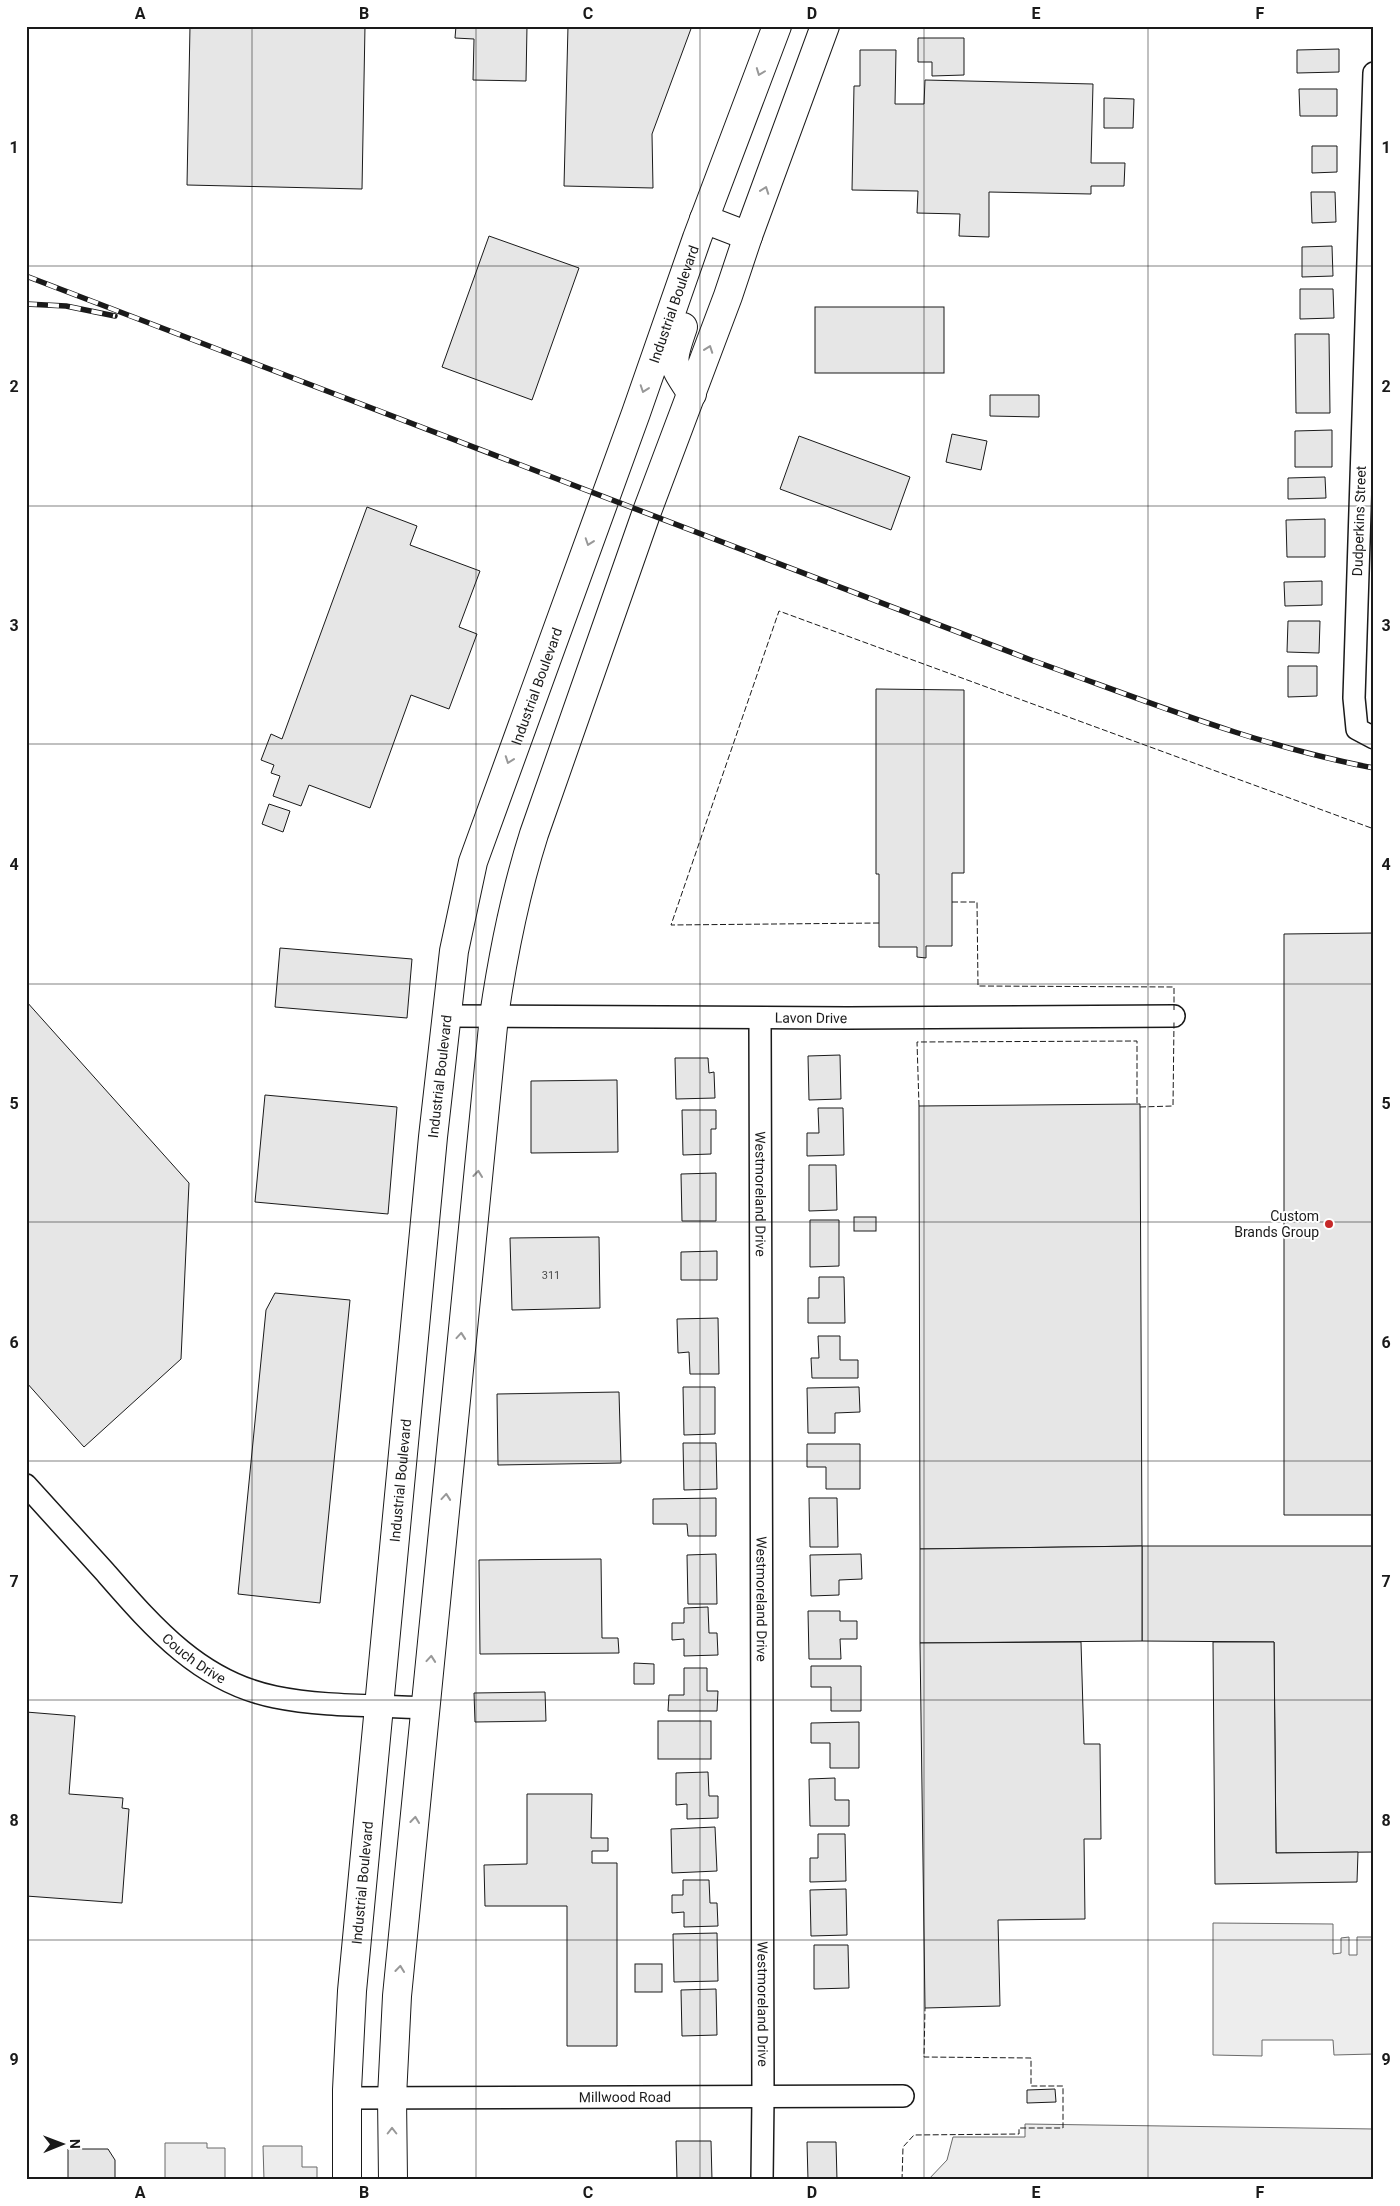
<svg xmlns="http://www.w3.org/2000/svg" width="1400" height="2206" font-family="Roboto,sans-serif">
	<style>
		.parking { fill: #ededed; stroke: #6a6a6a }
		.building { fill: #e6e6e6; stroke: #1a1a1a }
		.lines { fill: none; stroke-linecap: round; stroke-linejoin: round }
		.minor-casing { stroke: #1a1a1a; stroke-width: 24 }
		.major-casing { stroke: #1a1a1a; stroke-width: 30 }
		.minor { stroke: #fff; stroke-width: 21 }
		.major { stroke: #fff; stroke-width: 28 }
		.rail-casing { stroke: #1a1a1a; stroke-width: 5.5 }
		.rail { stroke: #fff; stroke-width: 4; stroke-dasharray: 11; stroke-linecap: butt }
		.fence { stroke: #1a1a1a; stroke-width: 1; stroke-dasharray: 6 2.5; stroke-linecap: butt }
		.oneway { stroke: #989898 }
		.grid { fill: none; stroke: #1a1a1a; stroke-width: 1; stroke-opacity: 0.55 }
		.poi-dot { fill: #c62828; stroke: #fff; stroke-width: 2 }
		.labels { text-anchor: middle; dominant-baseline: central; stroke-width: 4; stroke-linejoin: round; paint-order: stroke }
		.number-label { font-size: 11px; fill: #4d4d4d }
		.street-label { font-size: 14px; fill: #1a1a1a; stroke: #fff }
		.poi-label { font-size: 14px; fill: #1a1a1a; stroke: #fff; text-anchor: end }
		.neatline { fill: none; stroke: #1a1a1a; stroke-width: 2 }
		.grid-label { font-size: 16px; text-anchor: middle; font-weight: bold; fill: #1a1a1a }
	</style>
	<rect width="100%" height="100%" fill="#fff"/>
	<g class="parking">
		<polygon points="1213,1923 1333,1924 1333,1954 1341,1953 1341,1938 1349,1937 1349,1955 1357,1955 1357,1937 1373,1937 1374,2054 1334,2055 1333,2040 1262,2040 1262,2056 1213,2055"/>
		<polygon points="1025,2124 1374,2129 1374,2180 928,2180 947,2160 953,2137 1025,2137"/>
		<polygon points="165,2143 207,2143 207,2148 225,2148 225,2179 165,2180"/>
		<polygon points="263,2146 302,2146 302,2167 317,2167 317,2180 264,2180"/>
	</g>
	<g class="building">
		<polygon points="190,26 365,26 362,189 187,185"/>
		<polygon points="456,26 527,26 526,81 473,80 474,39 455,38"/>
		<polygon points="568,26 692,26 652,134 653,188 564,186"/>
		<polygon points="918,38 964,38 964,75 932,76 932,62 918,62"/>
		<polygon points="1339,49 1339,72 1297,73 1297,50"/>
		<polygon points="860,50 896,50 895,104 924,104 925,80 1093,84 1091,163 1125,163 1124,186 1091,186 1091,194 989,192 989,237 959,236 960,214 917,213 918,191 852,190 854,86 860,86"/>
		<polygon points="1299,89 1337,89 1337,116 1300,116"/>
		<polygon points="1104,98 1134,99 1133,128 1104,128"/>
		<polygon points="1312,146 1337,146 1337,172 1312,173"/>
		<polygon points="1311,192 1335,192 1336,222 1312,223"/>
		<polygon points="489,236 579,268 532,400 442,367"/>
		<polygon points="1332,246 1333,276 1302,277 1302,247"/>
		<polygon points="1300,289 1333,289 1334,318 1300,319"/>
		<rect x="815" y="307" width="129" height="66"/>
		<polygon points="1295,334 1329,334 1330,413 1296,413"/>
		<polygon points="990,395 1039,395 1039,417 990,416"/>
		<polygon points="1332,430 1332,467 1295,467 1295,431"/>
		<polygon points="952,434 987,441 981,470 946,462"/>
		<polygon points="799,436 910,477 891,530 780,489"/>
		<polygon points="1325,477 1326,498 1288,499 1288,478"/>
		<polygon points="367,507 417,526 410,545 480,571 459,627 477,634 449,709 411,695 370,808 309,785 301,806 273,796 280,776 271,773 274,765 261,760 271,734 282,739"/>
		<polygon points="1325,519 1325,557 1287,557 1286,520"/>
		<polygon points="1322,581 1322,605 1285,606 1284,582"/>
		<polygon points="1288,621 1320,621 1319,653 1287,652"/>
		<polygon points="1288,666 1317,666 1317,696 1288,697"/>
		<polygon points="876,689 964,690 964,873 952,873 952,946 926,946 926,958 917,957 917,947 879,947 879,874 876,874"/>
		<polygon points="269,804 290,811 283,832 262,824"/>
		<polygon points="1374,933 1374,1515 1284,1515 1284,934"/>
		<polygon points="280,948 412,959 407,1018 275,1007"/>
		<polygon points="26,1001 189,1183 181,1359 84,1447 26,1382"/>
		<polygon points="840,1055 841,1099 809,1100 808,1056"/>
		<polygon points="675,1058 708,1058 709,1073 714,1072 715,1098 676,1099"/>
		<polygon points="617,1080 618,1152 531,1153 531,1081"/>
		<polygon points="265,1095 397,1107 388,1214 255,1202"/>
		<polygon points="1140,1104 1142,1546 920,1549 919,1106"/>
		<polygon points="818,1108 843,1108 844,1155 807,1156 807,1133 819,1133"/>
		<polygon points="682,1110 716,1110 716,1129 711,1129 711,1154 683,1155"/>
		<polygon points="809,1165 836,1165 837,1210 809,1211"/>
		<polygon points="716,1173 716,1221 682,1221 681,1174"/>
		<rect x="854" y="1217" width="22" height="14"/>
		<polygon points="810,1220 839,1220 839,1266 810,1267"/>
		<polygon points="599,1237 600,1308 512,1310 510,1238"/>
		<polygon points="717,1251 717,1280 681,1280 681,1252"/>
		<polygon points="819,1277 844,1277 845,1323 808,1323 808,1298 819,1298"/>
		<polygon points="275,1293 350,1300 320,1603 238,1594 266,1310"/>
		<polygon points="718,1318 719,1374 690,1374 689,1352 678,1353 677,1319"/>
		<polygon points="818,1336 840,1336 840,1360 858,1360 858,1378 812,1378 811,1358 819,1358"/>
		<polygon points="683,1387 715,1387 715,1434 684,1435"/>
		<polygon points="859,1387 860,1412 835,1413 835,1433 808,1433 807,1388"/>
		<polygon points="619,1392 621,1463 498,1465 497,1394"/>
		<polygon points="683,1443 716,1443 717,1489 684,1490"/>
		<polygon points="807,1444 860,1444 860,1489 826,1489 826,1467 807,1467"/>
		<polygon points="716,1498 716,1536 688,1536 687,1524 653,1524 653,1499"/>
		<polygon points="809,1498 837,1498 838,1547 810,1547"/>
		<polygon points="1142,1546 1374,1546 1374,1852 1276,1853 1274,1642 1142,1641"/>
		<polygon points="1142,1546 1142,1641 920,1643 920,1549"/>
		<polygon points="716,1554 717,1604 688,1604 687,1555"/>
		<polygon points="861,1554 862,1579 839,1580 839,1595 811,1596 810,1555"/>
		<polygon points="601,1559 602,1638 618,1638 619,1653 480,1654 479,1560"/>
		<polygon points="708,1607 709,1633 717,1633 718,1655 684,1656 684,1639 672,1640 672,1623 684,1623 684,1608"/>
		<polygon points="808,1611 840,1611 840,1621 857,1621 857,1639 840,1639 841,1659 809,1659"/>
		<polygon points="1081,1642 1084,1744 1100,1744 1101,1839 1084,1839 1085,1919 998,1920 1000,2006 925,2008 920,1643"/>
		<polygon points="1213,1642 1274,1642 1276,1853 1358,1852 1357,1882 1215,1884"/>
		<polygon points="634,1663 654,1664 654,1684 634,1684"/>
		<polygon points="811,1666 861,1666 861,1711 831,1711 831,1687 811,1687"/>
		<polygon points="684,1668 707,1668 707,1691 718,1691 717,1711 668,1711 669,1695 684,1695"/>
		<polygon points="545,1692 546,1721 475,1722 474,1693"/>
		<polygon points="26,1712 75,1716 69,1794 123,1798 122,1808 129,1809 122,1903 26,1896"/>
		<rect x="658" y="1721" width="53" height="38"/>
		<polygon points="859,1722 859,1768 830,1768 830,1743 811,1743 811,1723"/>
		<polygon points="708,1772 709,1796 718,1796 718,1818 687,1819 687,1804 676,1805 676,1773"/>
		<polygon points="835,1778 835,1800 849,1800 849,1826 810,1826 809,1779"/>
		<polygon points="527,1794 592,1794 591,1838 608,1838 608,1851 592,1851 592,1863 617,1863 617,2046 567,2046 567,1906 485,1906 484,1865 527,1864"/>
		<polygon points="715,1827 717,1871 672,1873 671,1829"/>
		<polygon points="818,1834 845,1834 846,1881 810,1882 810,1858 818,1858"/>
		<polygon points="683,1880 709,1880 710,1903 717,1903 718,1926 684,1927 684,1912 672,1913 672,1895 683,1895"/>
		<polygon points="846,1889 847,1935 811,1936 810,1890"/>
		<polygon points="717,1933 718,1981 674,1982 673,1934"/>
		<polygon points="814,1945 848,1945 849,1988 814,1989"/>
		<rect x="635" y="1964" width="27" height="28"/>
		<polygon points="716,1989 717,2035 682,2036 681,1990"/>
		<polygon points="1055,2089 1056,2102 1027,2103 1027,2090"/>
		<polygon points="676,2141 711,2141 712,2180 677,2180"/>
		<polygon points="807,2142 836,2142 837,2180 808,2180"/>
		<polygon points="68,2149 108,2149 115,2160 115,2180 68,2180"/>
	</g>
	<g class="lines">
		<g class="minor-casing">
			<g id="minor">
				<polyline points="1374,73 1354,698 1357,729 1374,738"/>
				<path id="s1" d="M447,1016L848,1018L1174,1016"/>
				<path id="s2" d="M760,1018L763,2098L762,2180"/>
				<path id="s3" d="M26,1485C52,1514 79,1543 105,1572C153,1627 200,1682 275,1697C324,1707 376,1705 426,1708"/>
				<path id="s4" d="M347,2098L903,2096"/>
			</g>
		</g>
		<g class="major-casing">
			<g id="major">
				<polyline points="704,219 748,236"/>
				<path d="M683,327C670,364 671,362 692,394"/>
				<path id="s5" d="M347,2180V2090L352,1991L433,1137L454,951L473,862L636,413L697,238L777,26"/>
				<path d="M393,2180L392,2097L397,1996L494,1016C503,954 515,894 534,834L646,514L728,296L748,236L825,26"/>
			</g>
		</g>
		<use href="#minor" class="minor"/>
		<use href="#major" class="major"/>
		<g class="rail-casing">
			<g id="rail">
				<path d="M26,276L1031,660C1144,700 1256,746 1374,768"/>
				<polyline points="26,304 66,306 115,316"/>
			</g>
		</g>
		<use href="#rail" class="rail"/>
		<g class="fence">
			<polyline points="952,902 977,902 978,986 1174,987 1174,1010"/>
			<polyline points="879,923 671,925 779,611 1374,829"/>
			<polyline points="919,1106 917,1042 1137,1041 1137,1104"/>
			<polyline points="1140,1107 1173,1106 1174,1022"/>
			<polyline points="26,2118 26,2159"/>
			<polyline points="902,2180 903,2147 914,2135 1019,2134 1019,2128 1063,2128 1063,2086 1031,2086 1031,2058 924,2057 925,2008"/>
		</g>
	</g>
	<defs><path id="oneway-chevron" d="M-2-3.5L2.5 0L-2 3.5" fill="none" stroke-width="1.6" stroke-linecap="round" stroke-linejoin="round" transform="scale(1.25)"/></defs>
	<g class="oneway">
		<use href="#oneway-chevron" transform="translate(760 72) rotate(111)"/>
		<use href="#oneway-chevron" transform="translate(765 190) rotate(-70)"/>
		<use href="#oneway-chevron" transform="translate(709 349) rotate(-70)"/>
		<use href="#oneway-chevron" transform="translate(644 389) rotate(109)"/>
		<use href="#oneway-chevron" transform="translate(589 542) rotate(109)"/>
		<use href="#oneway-chevron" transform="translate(509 760) rotate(110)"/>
		<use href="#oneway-chevron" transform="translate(478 1174) rotate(-84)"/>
		<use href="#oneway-chevron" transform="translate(461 1336) rotate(-85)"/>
		<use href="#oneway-chevron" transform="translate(446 1497) rotate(-85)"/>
		<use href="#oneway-chevron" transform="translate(431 1659) rotate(-85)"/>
		<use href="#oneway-chevron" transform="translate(415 1820) rotate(-84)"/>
		<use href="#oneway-chevron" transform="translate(400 1969) rotate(-84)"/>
		<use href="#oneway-chevron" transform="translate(392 2131) rotate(-90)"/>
	</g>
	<path class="grid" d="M252,26V2180M476,26V2180M700,26V2180M924,26V2180M1148,26V2180M26,266H1374M26,506H1374M26,744H1374M26,984H1374M26,1222H1374M26,1461H1374M26,1700H1374M26,1940H1374"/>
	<circle class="poi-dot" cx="1329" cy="1224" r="5"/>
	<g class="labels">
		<g class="number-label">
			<text x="551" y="1275">311</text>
		</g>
		<g class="street-label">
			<text stroke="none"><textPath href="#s5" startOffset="1918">Industrial Boulevard</textPath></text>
			<text transform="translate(1359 521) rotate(-88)">Dudperkins Street</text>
			<text stroke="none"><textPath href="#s5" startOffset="1512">Industrial Boulevard</textPath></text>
			<text stroke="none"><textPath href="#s1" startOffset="364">Lavon Drive</textPath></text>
			<text stroke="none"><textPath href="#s5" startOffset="1108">Industrial Boulevard</textPath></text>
			<text stroke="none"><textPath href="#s2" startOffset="176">Westmoreland Drive</textPath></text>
			<text stroke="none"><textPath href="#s5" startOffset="702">Industrial Boulevard</textPath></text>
			<text stroke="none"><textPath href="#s2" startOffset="581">Westmoreland Drive</textPath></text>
			<text stroke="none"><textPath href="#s3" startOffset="242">Couch Drive</textPath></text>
			<text stroke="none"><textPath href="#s5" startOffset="298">Industrial Boulevard</textPath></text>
			<text stroke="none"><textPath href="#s2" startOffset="986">Westmoreland Drive</textPath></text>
			<text stroke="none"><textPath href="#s4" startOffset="278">Millwood Road</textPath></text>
		</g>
		<g class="poi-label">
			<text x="1319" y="1216">Custom<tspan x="1319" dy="16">Brands Group</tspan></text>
		</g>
	</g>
	<rect width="1400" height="2206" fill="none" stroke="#ffffff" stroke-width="55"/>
	<g transform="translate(62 2144) rotate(89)" stroke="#ffffff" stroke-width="4" paint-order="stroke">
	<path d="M0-4L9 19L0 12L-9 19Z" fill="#1a1a1a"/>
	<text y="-8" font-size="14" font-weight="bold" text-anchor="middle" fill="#1a1a1a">N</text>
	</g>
	<rect x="28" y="28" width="1344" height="2150" class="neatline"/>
	<g class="grid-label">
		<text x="140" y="19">A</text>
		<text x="364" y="19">B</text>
		<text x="588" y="19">C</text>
		<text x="812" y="19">D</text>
		<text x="1036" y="19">E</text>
		<text x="1260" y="19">F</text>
		<text x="14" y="153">1</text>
		<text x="1386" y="153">1</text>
		<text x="14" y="392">2</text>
		<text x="1386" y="392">2</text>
		<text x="14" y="631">3</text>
		<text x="1386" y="631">3</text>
		<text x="14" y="870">4</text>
		<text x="1386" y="870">4</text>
		<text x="14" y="1109">5</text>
		<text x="1386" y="1109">5</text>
		<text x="14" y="1348">6</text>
		<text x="1386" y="1348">6</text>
		<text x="14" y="1587">7</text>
		<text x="1386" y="1587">7</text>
		<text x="14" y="1826">8</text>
		<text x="1386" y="1826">8</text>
		<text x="14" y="2065">9</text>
		<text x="1386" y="2065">9</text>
		<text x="140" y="2198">A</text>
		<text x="364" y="2198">B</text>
		<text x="588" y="2198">C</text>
		<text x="812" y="2198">D</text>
		<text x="1036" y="2198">E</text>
		<text x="1260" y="2198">F</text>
	</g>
</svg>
